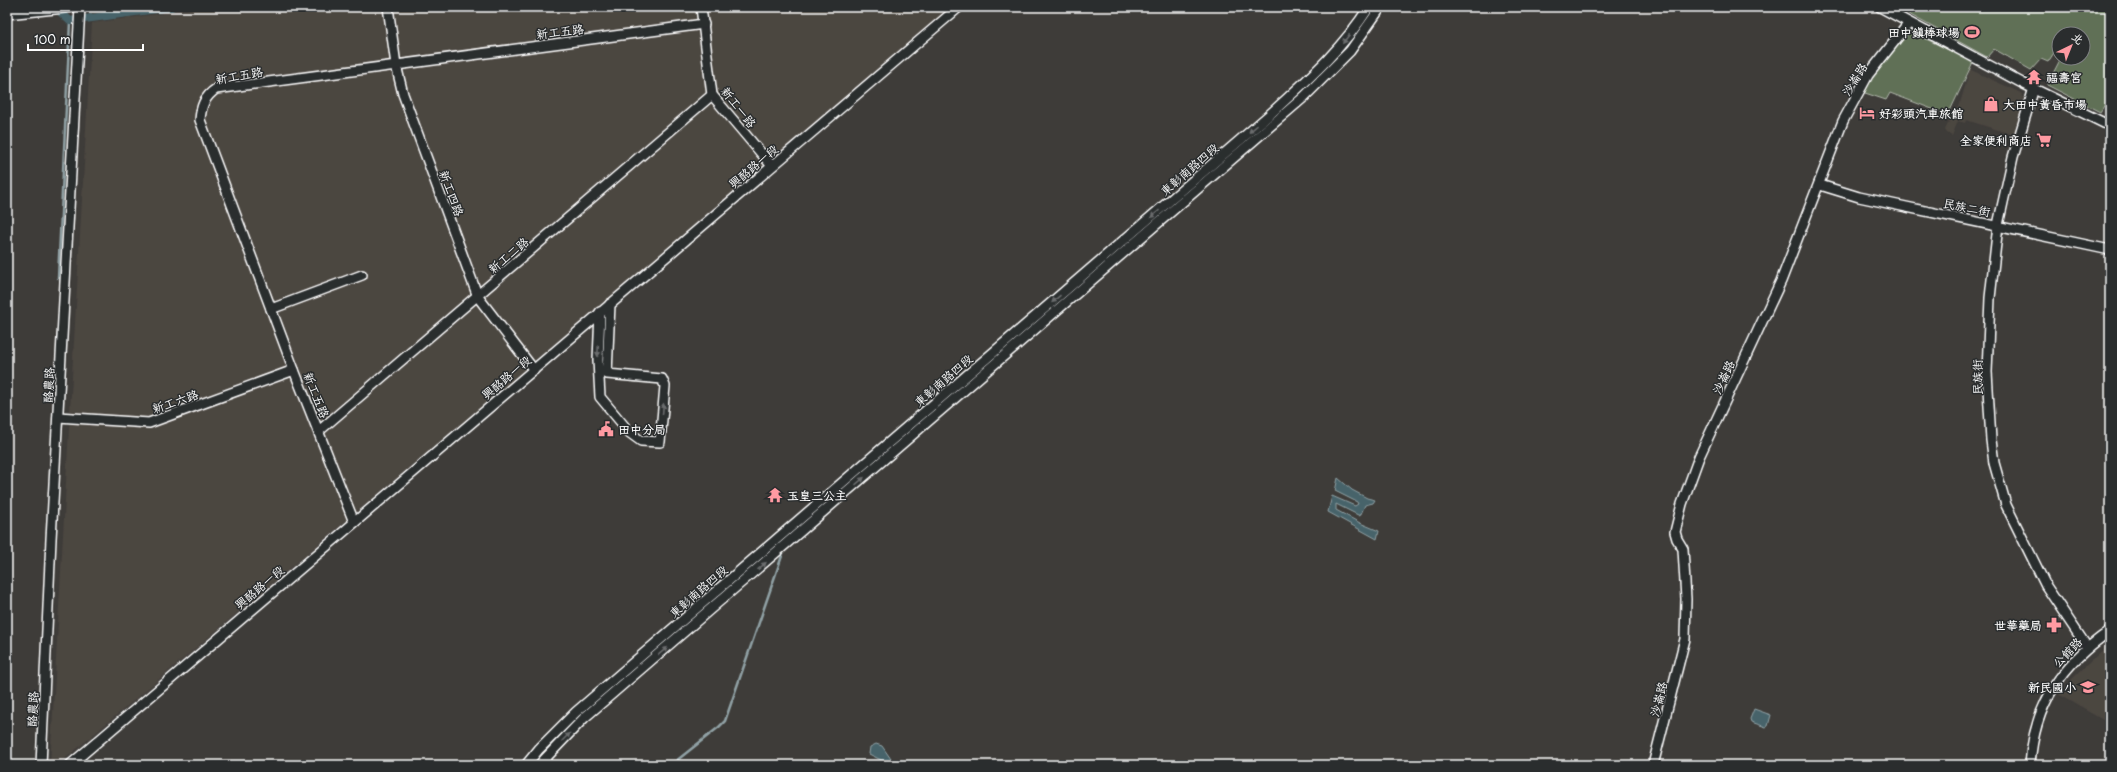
<svg xmlns="http://www.w3.org/2000/svg" width="2117" height="772" font-family="'Playpen Sans','LXGW WenKai TC',sans-serif">
	<style>
		.built { fill: #4c4641 }
		.green { fill: #616f57; stroke: #b0b7ab }
		.water { fill: #47646b; stroke: #91a2a6 }
		.lines { fill: none; stroke-linecap: round; stroke-linejoin: round }
		.stream { stroke: #91a2a6; stroke-width: 2.5 }
		.canal { stroke: #47646b; stroke-width: 8 }
		.minor-casing { stroke: #fff; stroke-width: 12 }
		.minor { stroke: #2a2d2e; stroke-width: 9 }
		.oneway { fill: #6a6c6d }
		.labels { text-anchor: middle; dominant-baseline: central; stroke-width: 3; stroke-linejoin: round; paint-order: stroke }
		.street-label { font-size: 12px; fill: #fff; stroke: #2a2d2e }
		.poi-label { font-size: 12px; font-weight: bold; fill: #fff; stroke: #2a2d2e; text-anchor: start }
	</style>
	<rect width="100%" height="100%" fill="#3e3c39"/>
	<filter id="ink" filterUnits="userSpaceOnUse"><feTurbulence type="fractalNoise" baseFrequency=".025" numOctaves="2"/><feDisplacementMap in="SourceGraphic" scale="8" xChannelSelector="R" yChannelSelector="G"/><feConvolveMatrix kernelMatrix="1 2 1 2 8 2 1 2 1" color-interpolation-filters="sRGB"/></filter>
	<g filter="url(#ink)">
		<g class="built">
			<polygon points="208,7 953,7 65,759 50,765 92,23"/>
			<polygon points="1964,64 1972,67 1971,70 2023,94 2022,97 2024,98 2014,135 1966,120 1965,123 1958,121 1952,136 1947,133 1945,130 1955,109 1958,110 1969,73 1962,69"/>
			<polygon points="2110,643 2110,724 2059,695 2073,678"/>
		</g>
		<g class="green">
			<polygon points="1896,7 2110,7 2110,97 2100,112 2047,85 2061,58 2083,58 2083,34 2059,34 2059,45 2048,62 2041,59 2031,70 1994,49 1987,57"/>
			<polygon points="1908,30 1973,62 1948,115 1890,93 1886,100 1862,92 1869,81"/>
		</g>
		<g class="water">
			<polygon points="1338,478 1352,490 1367,498 1375,500 1373,503 1365,505 1360,516 1336,504 1336,510 1360,523 1379,531 1377,539 1328,512 1332,496 1355,506 1358,504 1357,502 1335,491"/>
			<polygon points="1754,709 1771,715 1768,726 1766,727 1751,722 1750,719"/>
			<polygon points="876,744 882,746 893,762 891,765 869,754 870,747"/>
		</g>
		<g class="lines">
			<g class="stream">
				<polyline points="58,278 70,21"/>
				<polyline points="671,765 719,727 725,721 783,553"/>
			</g>
			<polyline class="canal" points="55,7 70,21 171,7"/>
			<g class="minor-casing">
				<g id="minor">
					<polyline points="388,7 396,65 403,94 478,297 534,370"/>
					<polyline points="701,7 712,95 772,166"/>
					<polyline points="1880,7 2022,83 2110,126"/>
					<polyline points="7,14 74,7"/>
					<polyline points="2034,88 2013,157 1998,225 1990,298 1987,372 1991,440 1994,463 2006,505 2046,586 2087,647"/>
					<polyline points="1820,185 1859,197 2110,250"/>
					<polyline points="271,309 362,275"/>
					<polyline points="600,312 598,360 600,397 630,433 641,441 660,442 665,386 662,379 607,374 610,304"/>
					<polyline points="58,417 149,423 294,370"/>
					<polyline points="319,431 712,95"/>
					<path d="M354,522L294,370L200,120C201,107 204,97 216,89L704,24"/>
					<polyline points="41,765 51,539 80,7"/>
					<polyline points="70,765 959,7"/>
					<path d="M526,765L539,749L576,712L1268,116C1305,82 1342,50 1369,7"/>
					<polyline points="539,765 584,718 1304,97 1350,51 1381,7"/>
					<polyline points="1653,765 1685,639 1686,599 1683,549 1677,539 1675,532 1682,504 1699,457 1781,281 1843,121 1868,75 1909,23"/>
					<path d="M2030,765C2034,704 2062,664 2110,631"/>
				</g>
			</g>
			<use href="#minor" class="minor"/>
		</g>
		<defs><path id="oneway-solid" d="M-6-.8H1V-3.2L6.5 0L1 3.2V.8H-6Z"/></defs>
		<g class="oneway">
			<use href="#oneway-solid" transform="translate(1346 39) rotate(127)"/>
			<use href="#oneway-solid" transform="translate(1253 129) rotate(139)"/>
			<use href="#oneway-solid" transform="translate(1155 214) rotate(139)"/>
			<use href="#oneway-solid" transform="translate(1056 299) rotate(139)"/>
			<use href="#oneway-solid" transform="translate(598 351) rotate(93)"/>
			<use href="#oneway-solid" transform="translate(663 409) rotate(-85)"/>
			<use href="#oneway-solid" transform="translate(860 481) rotate(-41)"/>
			<use href="#oneway-solid" transform="translate(762 566) rotate(-41)"/>
			<use href="#oneway-solid" transform="translate(663 651) rotate(-40)"/>
			<use href="#oneway-solid" transform="translate(566 737) rotate(-45)"/>
		</g>
	</g>
	<defs>
		<g id="stadium-bare" transform="scale(1.2)"><path d="M0-5a6.5 5 0 1 0 0 10a6.5 5 0 1 0 0-10ZM-3.5-1.8h7v3.6h-7Z" fill="#ff9aa2" stroke="#2a2d2e" stroke-width="2.5" paint-order="stroke"/></g>
		<g id="temple-bare" transform="scale(1.2)"><path d="M0-6L5-2H3V0L6.5 2.5H4V6H1.5V3h-3V6H-4V2.5H-6.5L-3 0V-2H-5Z" fill="#ff9aa2" stroke="#2a2d2e" stroke-width="2.5" paint-order="stroke"/></g>
		<g id="shop-bare" transform="scale(1.2)"><path d="M-5-2.5h2.3a2.7 3.5 0 0 1 5.4 0H5L5.5 6h-11ZM-1.5-2.5h3a1.5 2.3 0 0 0-3 0Z" fill="#ff9aa2" stroke="#2a2d2e" stroke-width="2.5" paint-order="stroke"/></g>
		<g id="hotel-bare" transform="scale(1.2)"><path d="M-6-4.5h1.5V1H6V5H4.5V3h-9V5H-6ZM-4 0a1.8 1.8 0 1 1 3.6 0ZM.5 0V-2.5h3Q6-2.5 6 0Z" fill="#ff9aa2" stroke="#2a2d2e" stroke-width="2.5" paint-order="stroke"/></g>
		<g id="supermarket-bare" transform="scale(1.2)"><path d="M-6-5.5h2.5l.6 2H6L4.5 2H-2.5L-4.4-4H-6ZM-1.5 3.2a1.3 1.3 0 1 0 .1 0ZM3 3.2a1.3 1.3 0 1 0 .1 0Z" fill="#ff9aa2" stroke="#2a2d2e" stroke-width="2.5" paint-order="stroke"/></g>
		<g id="civic-bare" transform="scale(1.2)"><path d="M-.6-6.5H3V-4.5H.6V-3L4-1V1h2V6H-6V1h2V-1L-.6-3ZM-1.2 2.5V6h2.4V2.5Z" fill="#ff9aa2" stroke="#2a2d2e" stroke-width="2.5" paint-order="stroke"/></g>
		<g id="pharmacy-bare" transform="scale(1.2)"><path d="M-2-6h4v4h4v4h-4v4h-4v-4h-4v-4h4Z" fill="#ff9aa2" stroke="#2a2d2e" stroke-width="2.5" paint-order="stroke"/></g>
		<g id="school-bare" transform="scale(1.2)"><path d="M0-5L7-2L0 1L-7-2ZM-4 1L0 2.5L4 1V4Q0 6-4 4Z" fill="#ff9aa2" stroke="#2a2d2e" stroke-width="2.5" paint-order="stroke"/></g>
	</defs>
	<g fill-rule="evenodd">
		<use href="#stadium-bare" x="1972" y="32"/>
		<use href="#temple-bare" x="2034" y="77"/>
		<use href="#shop-bare" x="1991" y="104"/>
		<use href="#hotel-bare" x="1867" y="113"/>
		<use href="#supermarket-bare" x="2044" y="140"/>
		<use href="#civic-bare" x="606" y="429"/>
		<use href="#temple-bare" x="775" y="495"/>
		<use href="#pharmacy-bare" x="2054" y="625"/>
		<use href="#school-bare" x="2088" y="687"/>
	</g>
	<g class="labels">
		<g class="street-label">
			<text transform="translate(560 31) rotate(-7)">新工五路</text>
			<text transform="translate(239 75) rotate(-10)">新工五路</text>
			<text transform="translate(1854 79) rotate(-58)">沙崙路</text>
			<text transform="translate(739 107) rotate(52)">新工一路</text>
			<text transform="translate(753 166) rotate(-40)">興酪路一段</text>
			<text transform="translate(1189 169) rotate(-41)">東彰南路四段</text>
			<text transform="translate(452 193) rotate(70)">新工四路</text>
			<text transform="translate(1967 207) rotate(11)">民族二街</text>
			<text transform="translate(508 255) rotate(-40)">新工二路</text>
			<text transform="translate(506 377) rotate(-40)">興酪路一段</text>
			<text transform="translate(1723 377) rotate(-65)">沙崙路</text>
			<text transform="translate(1977 377) rotate(-91)">民族街</text>
			<text transform="translate(943 380) rotate(-41)">東彰南路四段</text>
			<text transform="translate(48 385) rotate(-87)">酪農路</text>
			<text transform="translate(317 395) rotate(68)">新工五路</text>
			<text transform="translate(175 401) rotate(-19)">新工六路</text>
			<text transform="translate(259 587) rotate(-40)">興酪路一段</text>
			<text transform="translate(698 591) rotate(-41)">東彰南路四段</text>
			<text transform="translate(2067 652) rotate(-46)">公館路</text>
			<text transform="translate(1658 699) rotate(-76)">沙崙路</text>
			<text transform="translate(32 709) rotate(-87)">酪農路</text>
		</g>
		<g class="poi-label">
			<text x="1960" y="32" text-anchor="end">田中鎮棒球場</text>
			<text x="2046" y="77">福壽宮</text>
			<text x="2003" y="104">大田中黃昏市場</text>
			<text x="1879" y="113">好彩頭汽車旅館</text>
			<text x="2032" y="140" text-anchor="end">全家便利商店</text>
			<text x="618" y="429">田中分局</text>
			<text x="787" y="495">玉皇三公主</text>
			<text x="2042" y="625" text-anchor="end">世華藥局</text>
			<text x="2076" y="687" text-anchor="end">新民國小</text>
		</g>
	</g>
	<rect width="2117" height="772" fill="none" stroke="#2a2d2e" stroke-width="24"/>
	<rect x="12" y="12" width="2093" height="748" fill="none" stroke="#fff" stroke-width="1.5" filter="url(#ink)"/>
	<g transform="translate(2071 46) rotate(43)"><circle r="19" fill="#2a2d2e" stroke="#7f8182"/>
	<path d="M0-3L7 15L0 10L-7 15Z" fill="#ff9aa2"/>
	<text y="-6" font-size="11" font-weight="bold" text-anchor="middle" fill="#ffffff">北</text>
	</g>
	<path d="M28 44v6h115v-6" fill="none" stroke="#ffffff" stroke-width="2"/>
	<text x="34" y="44" font-size="12" fill="#ffffff" stroke="#2a2d2e" stroke-width="3" paint-order="stroke">100 m</text>
</svg>
